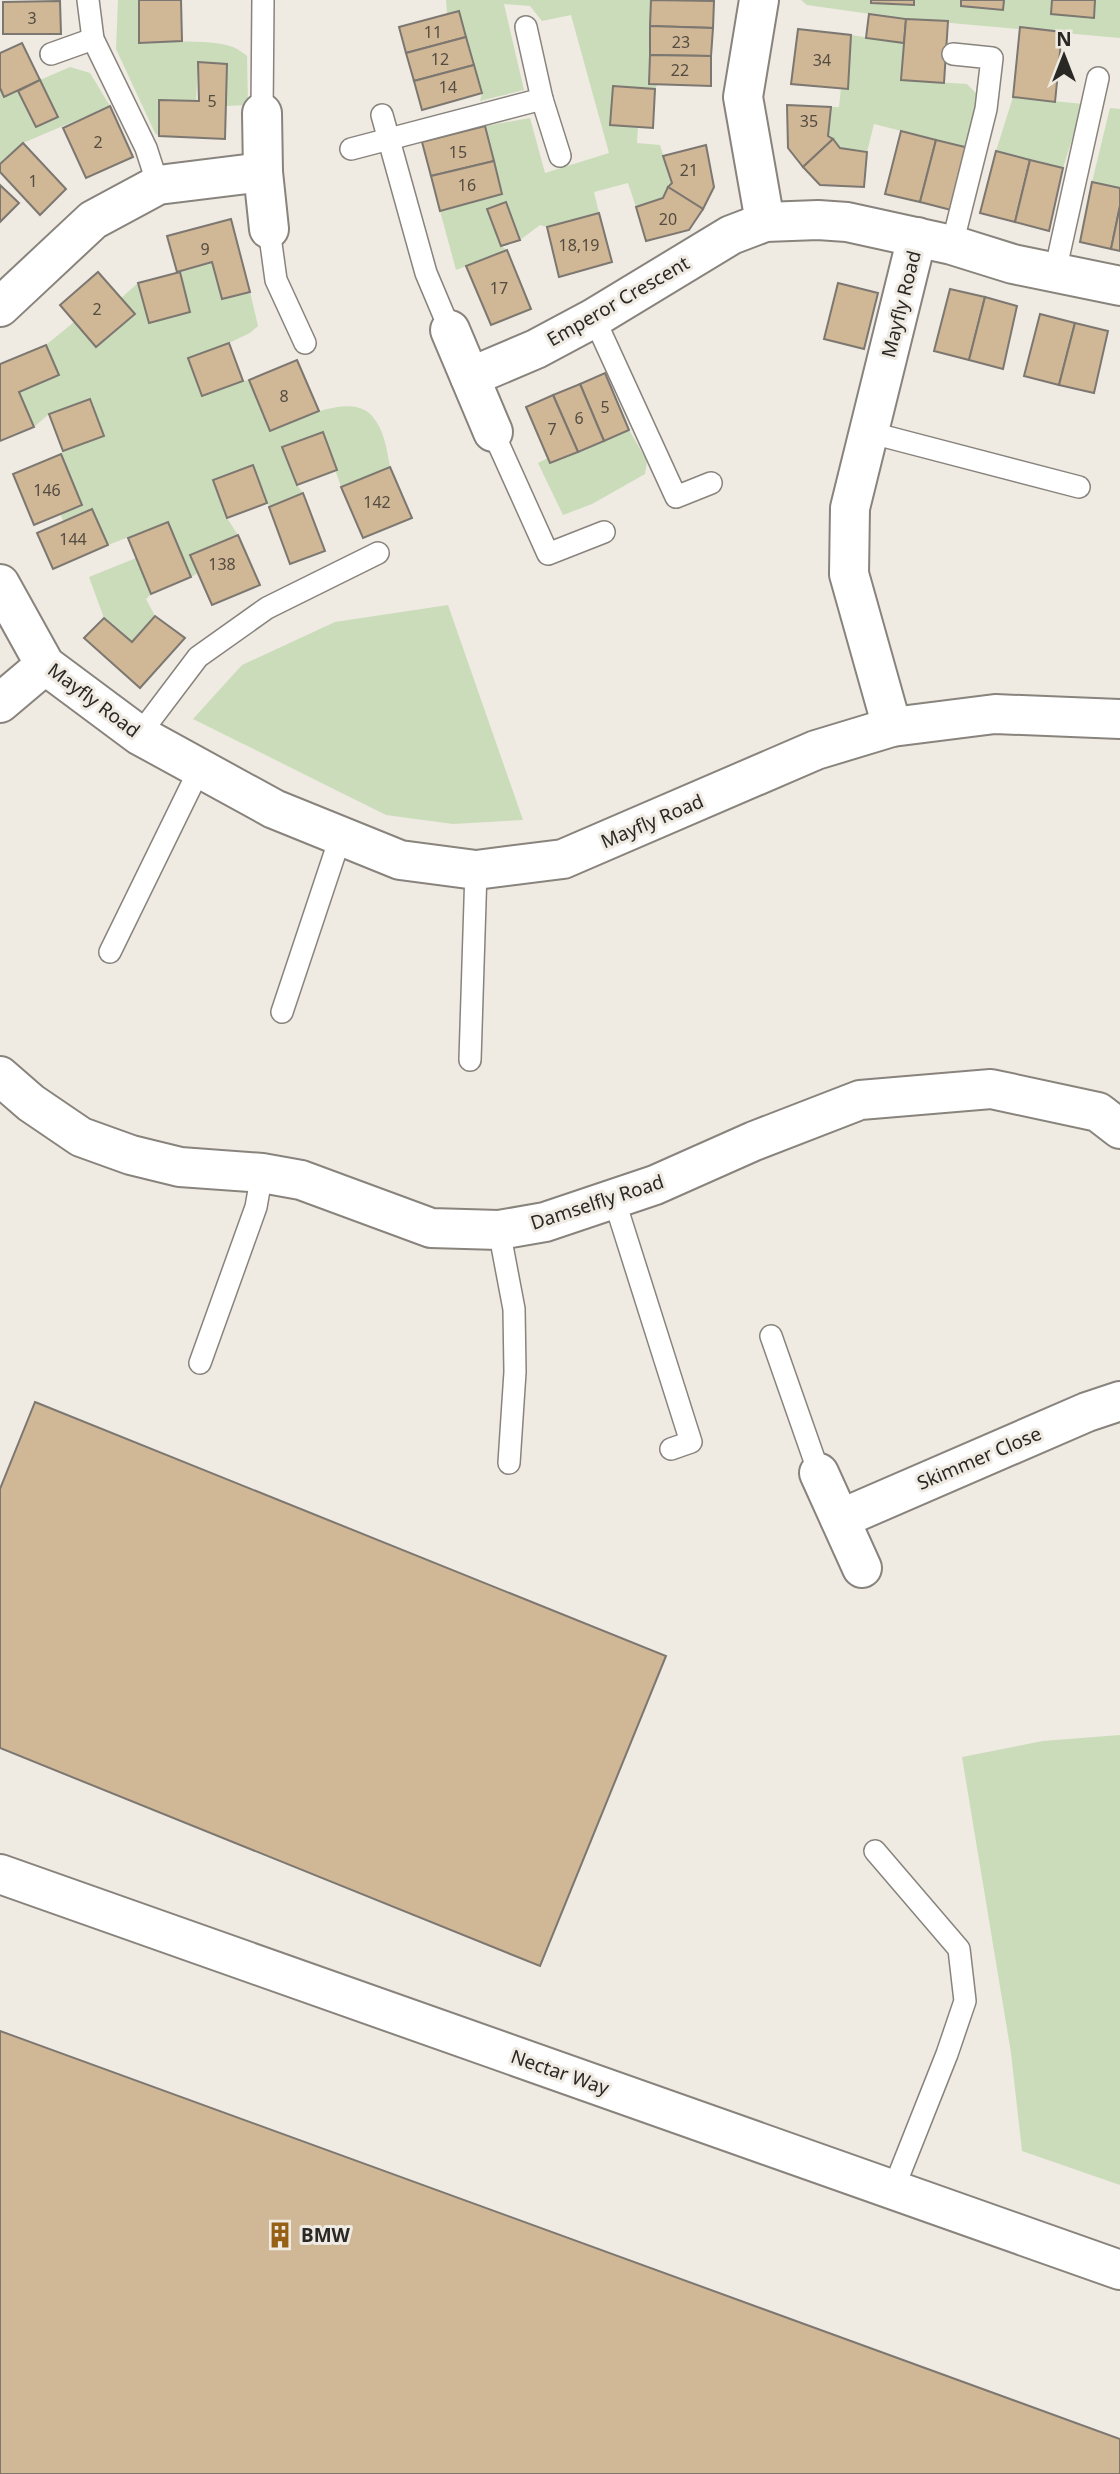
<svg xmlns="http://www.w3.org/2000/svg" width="1120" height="2474" font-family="'Noto Sans',sans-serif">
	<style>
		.green { fill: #cbdcba }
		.building { fill: #d0b795; stroke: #7c7771; stroke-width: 2 }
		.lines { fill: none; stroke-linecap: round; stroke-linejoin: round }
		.lane-casing { stroke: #88837c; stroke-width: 24 }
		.street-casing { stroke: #88837c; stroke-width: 42 }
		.secondary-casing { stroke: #88837c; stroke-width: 42 }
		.lane { stroke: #fff; stroke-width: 21 }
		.street { stroke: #fff; stroke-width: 38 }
		.secondary { stroke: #fff; stroke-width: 38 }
		.labels { text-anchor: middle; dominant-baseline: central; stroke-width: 6; stroke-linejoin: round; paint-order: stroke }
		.number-label { font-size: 16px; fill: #544c41 }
		.street-label { font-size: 19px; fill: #2a2825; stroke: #efeae2 }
		.poi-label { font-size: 19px; font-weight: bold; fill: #2a2825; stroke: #efeae2; text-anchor: start }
	</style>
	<rect width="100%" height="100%" fill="#efeae2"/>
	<g class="green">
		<path d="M118,0H139L140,42C163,42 213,39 233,47C238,49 243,53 247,56L248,105L225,106L226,64L198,63L196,101L159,100V136L155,133L116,49Z"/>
		<polygon points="446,0 651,0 649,84 657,85 655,89 613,86 610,124 638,127 637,143 660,145 672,183 663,198 636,207 628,183 594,192 599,213 547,227 540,225 520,240 506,203 487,210 501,246 507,250 456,270 440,211 502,194 485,126 530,118 545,173 609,153 571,15 542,21 530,6 504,4 524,90 480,101 482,93 459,11 447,14"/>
		<polygon points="801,0 871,0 871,3 913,5 914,0 961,0 961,6 1003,10 1004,0 1052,0 1052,14 1094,18 1095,0 1120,0 1120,38 906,19 807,5"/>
		<polygon points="851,35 904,43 901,80 967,84 980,97 969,148 874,124 867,152 840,148 828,136 831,107 839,107 841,88 848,88"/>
		<polygon points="70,67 90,73 110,106 23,143 0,164 0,88 5,97 18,91 36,127 40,80"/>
		<polygon points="1013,97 1083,104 1063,168 996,151"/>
		<polygon points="1110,108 1120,109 1120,188 1092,182"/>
		<path d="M212,262L222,299L250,292L258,326L250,333L229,343L243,381L249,380L271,431C296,421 350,391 372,416C384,429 387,450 390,467L341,487L323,433L282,448L297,485L303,493L269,507L253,465L213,480L227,518L238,535L191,554L198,573L191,577L168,522L108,545L92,509L64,522L60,514L61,454L63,451L103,435L90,399L49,414L34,427L19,392L59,375L46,345L74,322L96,347L134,314L121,298L138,283L149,322L190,312L180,273L177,272Z"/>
		<polygon points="629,430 647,461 645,474 592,504 563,515 538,463 548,458 551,463"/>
		<polygon points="136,558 151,594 146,599 155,616 132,642 104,618 89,577"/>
		<polygon points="448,605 523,820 453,824 386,815 193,719 242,665 335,622"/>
		<polygon points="1120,1735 1120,2185 1022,2151 1011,2053 962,1757 1043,1741"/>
	</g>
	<g class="building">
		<polygon points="139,0 181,0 182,41 139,43"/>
		<polygon points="651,0 714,1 713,28 650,26"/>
		<polygon points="871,0 914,0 914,5 871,3"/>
		<polygon points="961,0 1004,0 1003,10 961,6"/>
		<polygon points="1052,0 1095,0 1094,18 1051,14"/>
		<polygon points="60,1 61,34 3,34 3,2"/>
		<polygon points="459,11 466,37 406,53 399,27"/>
		<polygon points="869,14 906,19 904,43 866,38"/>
		<polygon points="906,19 948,21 944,83 901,80"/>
		<polygon points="650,26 713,28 711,56 650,55"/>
		<polygon points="1020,27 1062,32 1055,102 1013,97"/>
		<polygon points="798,29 851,35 848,89 791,84"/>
		<polygon points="466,37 474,65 414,81 406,53"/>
		<polygon points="22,43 40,80 4,97 0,88 0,53"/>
		<polygon points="650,55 711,56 711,86 649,84"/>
		<polygon points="198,62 227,64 225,139 159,136 159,100 199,101"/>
		<polygon points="474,65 482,93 422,110 414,81"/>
		<polygon points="40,80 58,117 36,127 18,91"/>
		<polygon points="613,86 655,89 653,128 610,125"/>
		<polygon points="787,105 831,107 828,136 833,139 803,167 788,148"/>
		<polygon points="110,106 133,157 86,178 63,128"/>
		<polygon points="485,126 494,161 431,176 422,142"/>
		<polygon points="901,131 936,140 920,202 885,194"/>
		<polygon points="833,139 840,148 867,152 864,187 820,185 803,167"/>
		<polygon points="936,140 969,148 955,211 920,202"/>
		<polygon points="23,143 66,189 40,215 0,172 0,164"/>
		<polygon points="706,145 714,187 703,209 668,187 672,183 663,156"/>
		<polygon points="996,151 1030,160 1015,222 980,213"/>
		<polygon points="1030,160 1063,168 1049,231 1015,222"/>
		<polygon points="494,161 502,194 440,211 431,176"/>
		<polygon points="1092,182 1120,188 1120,206 1111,249 1080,242"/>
		<polygon points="0,185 19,203 0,222"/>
		<polygon points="668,187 703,209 689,230 646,241 636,207 663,198"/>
		<polygon points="506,202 520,240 501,246 487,209"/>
		<polygon points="1120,206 1120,251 1111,249"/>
		<polygon points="599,213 612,262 559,277 547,227"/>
		<polygon points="231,219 250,292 222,299 212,262 177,272 167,236"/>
		<polygon points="507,250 531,309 491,325 466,266"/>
		<polygon points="98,272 135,314 96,347 60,305"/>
		<polygon points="180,272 190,312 149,323 138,283"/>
		<polygon points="838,283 878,293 864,349 824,339"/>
		<polygon points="950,289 985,297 969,360 934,351"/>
		<polygon points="985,297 1017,306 1003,369 969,360"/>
		<polygon points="1040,314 1075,323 1059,385 1024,376"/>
		<polygon points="1075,323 1108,331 1094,393 1059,385"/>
		<polygon points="229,343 243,381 202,396 188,358"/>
		<polygon points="46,345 59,375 19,392 34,427 0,441 0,364"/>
		<polygon points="297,360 319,411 270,431 249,380"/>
		<polygon points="605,373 629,430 604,441 580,384"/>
		<polygon points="580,384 604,441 578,452 553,395"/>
		<polygon points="553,395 578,452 550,463 526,407"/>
		<polygon points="90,399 104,436 63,451 49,414"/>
		<polygon points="323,432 337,470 297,485 282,447"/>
		<polygon points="61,454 82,505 34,525 13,474"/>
		<polygon points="253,465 267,503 227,518 213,480"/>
		<polygon points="390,467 412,518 363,538 341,487"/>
		<polygon points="303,493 325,551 290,564 269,507"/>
		<polygon points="92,509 108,545 53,569 37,533"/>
		<polygon points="168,522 191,577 151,594 128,538"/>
		<polygon points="238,535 260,585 212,605 190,555"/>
		<polygon points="155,616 185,638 140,688 84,638 104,618 132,642"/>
		<polygon points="35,1402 666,1656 540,1966 0,1748 0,1489"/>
		<polygon points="0,2031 1120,2439 1120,2474 0,2474"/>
	</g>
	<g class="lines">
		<g class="lane-casing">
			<g id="lane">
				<polyline points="88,0 93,39 146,148 158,185"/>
				<polyline points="526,27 542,99 560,156"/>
				<polyline points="51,54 93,39"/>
				<polyline points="262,113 263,0"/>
				<polyline points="382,115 426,273 450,330"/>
				<polyline points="351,149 542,99"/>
				<polyline points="269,229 276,280 305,343"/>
				<polyline points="952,245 986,109 992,58 953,54"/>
				<polyline points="1055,272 1098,78"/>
				<polyline points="594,318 676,497 711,483"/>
				<polyline points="493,432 548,554 604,532"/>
				<polyline points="868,432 1079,487"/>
				<polyline points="139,735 198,657 267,608 378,553"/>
				<polyline points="110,952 200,768"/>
				<polyline points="282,1012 341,835"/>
				<polyline points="470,1060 476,870"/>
				<polyline points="614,1199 691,1442 671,1449"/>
				<polyline points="499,1230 514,1309 515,1372 509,1463"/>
				<polyline points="771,1336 819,1473"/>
				<polyline points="200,1363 256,1207 262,1173"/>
				<polyline points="875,1851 959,1949 965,2001 947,2054 893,2190"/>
			</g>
		</g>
		<g class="street-casing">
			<g id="street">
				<polyline points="759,0 743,97 765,222"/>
				<polyline points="262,113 263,172 269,229"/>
				<polyline points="0,307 93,220 158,185 263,172"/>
				<polyline points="450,330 493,432"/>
				<polyline points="470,377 536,349 594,318 731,235 765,222 818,220 847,222 952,245 1013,264 1120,286"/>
				<polyline points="0,584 45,665 139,735 274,809 400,860 476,870 563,859 816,750 892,727 995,714 1120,719"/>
				<polyline points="0,703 45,665"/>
				<polyline points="892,727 849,574 850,508 917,237"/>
				<polyline points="0,1076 31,1103 81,1137 131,1155 180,1167 262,1173 301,1180 431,1228 499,1230 545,1222 655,1185 754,1141 860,1100 991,1089 1098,1112 1120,1129"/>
				<polyline points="819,1473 862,1568"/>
				<polyline points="840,1519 1087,1412 1120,1401"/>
			</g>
		</g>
		<g class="secondary-casing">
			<polyline id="secondary" points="0,1874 1120,2270"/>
		</g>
		<use href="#lane" class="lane"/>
		<use href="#street" class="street"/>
		<use href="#secondary" class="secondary"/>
	</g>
	<defs>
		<g id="building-bare" transform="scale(2.1)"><path d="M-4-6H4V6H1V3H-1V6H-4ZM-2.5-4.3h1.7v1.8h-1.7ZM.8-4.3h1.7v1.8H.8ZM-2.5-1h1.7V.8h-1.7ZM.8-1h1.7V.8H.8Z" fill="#966117" stroke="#efeae2" stroke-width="2.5" paint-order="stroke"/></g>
	</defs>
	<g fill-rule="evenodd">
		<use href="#building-bare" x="280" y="2235"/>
	</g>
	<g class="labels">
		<g class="number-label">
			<text x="32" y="18">3</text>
			<text x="433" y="32">11</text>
			<text x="681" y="42">23</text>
			<text x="440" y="59">12</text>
			<text x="822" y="60">34</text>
			<text x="680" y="70">22</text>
			<text x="448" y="87">14</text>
			<text x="212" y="101">5</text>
			<text x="809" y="121">35</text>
			<text x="98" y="142">2</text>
			<text x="458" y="152">15</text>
			<text x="689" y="170">21</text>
			<text x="33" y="181">1</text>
			<text x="467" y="185">16</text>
			<text x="668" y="219">20</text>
			<text x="579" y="245">18,19</text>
			<text x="205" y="249">9</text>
			<text x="499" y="288">17</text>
			<text x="97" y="309">2</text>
			<text x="284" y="396">8</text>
			<text x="605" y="407">5</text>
			<text x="579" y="418">6</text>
			<text x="552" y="429">7</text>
			<text x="47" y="490">146</text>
			<text x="377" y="502">142</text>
			<text x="73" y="539">144</text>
			<text x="222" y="564">138</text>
		</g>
		<g class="street-label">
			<text transform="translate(618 301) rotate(-30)">Emperor Crescent</text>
			<text transform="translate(901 304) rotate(-76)">Mayfly Road</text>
			<text transform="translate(94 700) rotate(37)">Mayfly Road</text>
			<text transform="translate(652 821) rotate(-23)">Mayfly Road</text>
			<text transform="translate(597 1202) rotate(-18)">Damselfly Road</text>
			<text transform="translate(979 1458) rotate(-23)">Skimmer Close</text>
			<text transform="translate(560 2072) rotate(19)">Nectar Way</text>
		</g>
		<g class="poi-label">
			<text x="301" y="2235">BMW</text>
		</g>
	</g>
	<g transform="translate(1064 56)" stroke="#efeae2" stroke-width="5" paint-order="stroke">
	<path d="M0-5L12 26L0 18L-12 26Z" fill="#2a2825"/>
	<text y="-10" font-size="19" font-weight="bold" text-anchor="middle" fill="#2a2825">N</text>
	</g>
</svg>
